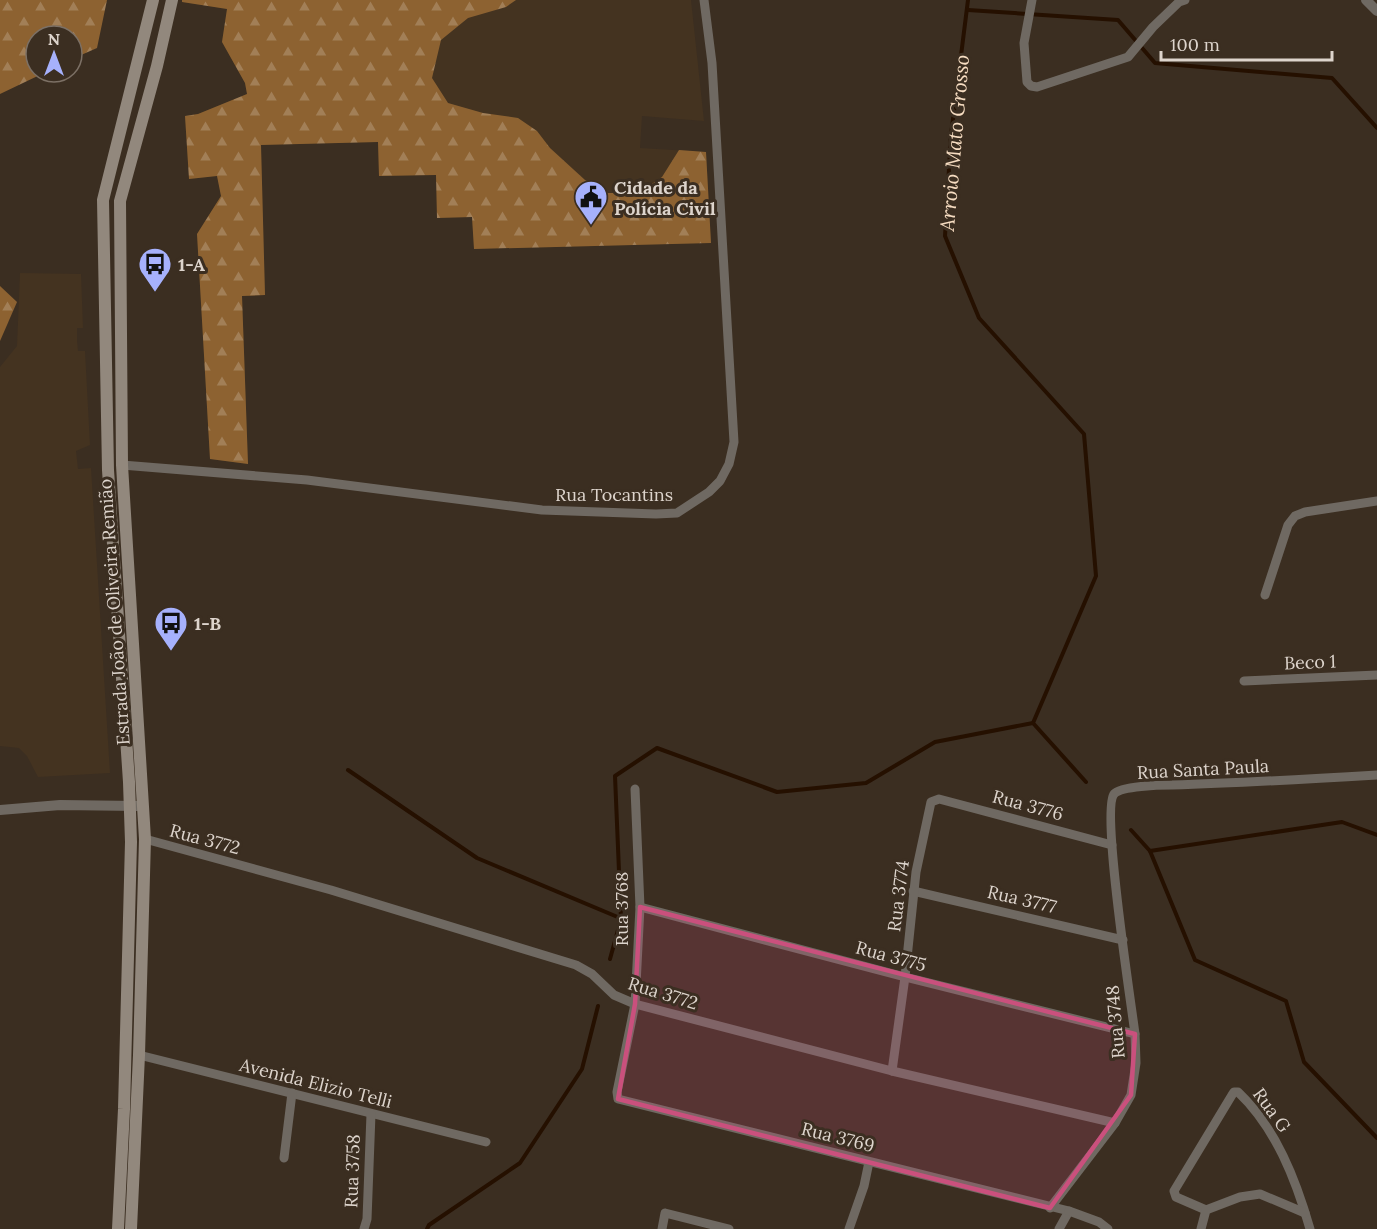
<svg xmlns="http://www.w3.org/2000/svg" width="1377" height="1229" font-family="Lora,serif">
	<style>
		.built { fill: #443320 }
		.forest { fill: url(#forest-firs) }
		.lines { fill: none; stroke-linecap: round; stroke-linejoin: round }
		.stream { stroke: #251000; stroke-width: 4 }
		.minor { stroke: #6f6962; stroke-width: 9 }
		.tertiary { stroke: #6f6962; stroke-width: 10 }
		.secondary { stroke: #92887d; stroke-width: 12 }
		.marked { fill: #ca507d; fill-opacity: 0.2; stroke: #ca507d; stroke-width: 4.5; stroke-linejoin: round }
		.labels { text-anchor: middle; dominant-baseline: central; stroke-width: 6; stroke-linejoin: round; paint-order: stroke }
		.poi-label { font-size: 18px; font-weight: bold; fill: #ddd4cc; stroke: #3b2e21; text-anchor: start }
		.street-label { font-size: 18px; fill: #ddd4cc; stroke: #3b2e21 }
		.water-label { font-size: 20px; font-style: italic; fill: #f7ddc2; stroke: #3b2e21 }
	</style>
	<defs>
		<pattern id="forest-firs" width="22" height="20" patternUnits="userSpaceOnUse" patternTransform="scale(1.5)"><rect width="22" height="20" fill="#8d6231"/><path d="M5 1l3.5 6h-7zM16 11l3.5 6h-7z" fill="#a27f57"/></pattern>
	</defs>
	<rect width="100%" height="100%" fill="#3b2e21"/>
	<g class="built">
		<polygon points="182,0 691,0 704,121 642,116 640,148 706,152 711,243 474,249 472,217 437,218 436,175 379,176 378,142 261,145 265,295 242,296 248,464 210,459 197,234 221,196 217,176 189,179 185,116 198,114 247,94 245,83 222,42 227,9 182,2"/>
		<polygon points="20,273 81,274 83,328 77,328 77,340 78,351 85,351 90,445 76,451 78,469 91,468 110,773 38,777 27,756 19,748 0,746 0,367 17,346"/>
	</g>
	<g class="forest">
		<polygon points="0,0 107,0 97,48 72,59 72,36 36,36 36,72 46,72 0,94"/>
		<polygon points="182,0 516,0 506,7 468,18 441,40 432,78 448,103 483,113 518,118 537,131 550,148 585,180 608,193 628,193 649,186 662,177 679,150 706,152 711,243 474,249 472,217 437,218 436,175 379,176 378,142 261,145 265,295 242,296 248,464 210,459 197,234 221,196 217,176 189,179 185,116 198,114 247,94 245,83 222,42 227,9 182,2"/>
		<polygon points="0,286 17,302 0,341"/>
	</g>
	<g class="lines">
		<g class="stream">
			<polyline points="968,0 951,135 945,236 979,318 1084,434 1096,576 1033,723 1086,782"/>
			<polyline points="968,10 1118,20 1155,63 1332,78 1377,128"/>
			<polyline points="348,770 477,858 620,918"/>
			<polyline points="1131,830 1150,851 1195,960 1286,1001 1304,1062 1377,1138"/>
			<polyline points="1150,851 1342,822 1377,835"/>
			<polyline points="610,959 621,919 615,776 657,748 777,792 866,783 935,742 1033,723"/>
			<polyline points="427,1229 429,1225 520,1163 582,1069 598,1006"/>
		</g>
		<g class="minor">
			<polyline points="1032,0 1024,43 1027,82 1031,86 1037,87 1128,57 1153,27 1179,2 1185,0"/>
			<polyline points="122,465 307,480 542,510 656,514 677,513 709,492 720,481 729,464 734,442 712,63 704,0"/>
			<polyline points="1265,595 1288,525 1295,516 1305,512 1377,501"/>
			<polyline points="1244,681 1377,675"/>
			<polyline points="635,789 640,907 635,1004 617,1092 618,1099 1069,1211 1059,1229"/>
			<polyline points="145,839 331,890 576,965 592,974 614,995 635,1004 892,1071 1115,1123"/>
			<polyline points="913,891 1123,940"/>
			<polyline points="640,907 905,977 1135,1034"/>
			<polyline points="139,1055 486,1142"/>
			<polyline points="892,1071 905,977 916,872 931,802 939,799 1112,845"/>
			<polyline points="284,1158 292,1093"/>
			<path d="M1050,1208L1115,1123L1131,1095L1136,1063L1135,1034C1131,1002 1101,810 1114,794C1121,786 1160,785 1172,785C1240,783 1309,779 1377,775"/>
			<path d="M1206,1210L1176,1197L1174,1191L1232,1095L1234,1092H1238C1276,1128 1296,1180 1310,1229"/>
			<polyline points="1069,1211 1099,1222 1108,1229"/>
			<polyline points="364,1229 367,1219 371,1114"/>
			<polyline points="662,1229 665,1213 729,1229"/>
			<polyline points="849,1229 864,1186 869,1162"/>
			<polyline points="1201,1229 1206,1210 1240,1197 1260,1194 1305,1213"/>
		</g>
		<g class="tertiary">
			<polyline points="1366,0 1377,11"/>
			<polyline points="0,810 60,805 138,806"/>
		</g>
		<g class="secondary">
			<polyline points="118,1229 124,1109 131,842 129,782 108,470 103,200 153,0"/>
			<polyline points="131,1229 139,1055 145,839 122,465 120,201 157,66 172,0"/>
		</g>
	</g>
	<path class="marked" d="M640,907L1135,1034L1131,1095L1050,1208L618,1099L635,1004Z"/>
	<defs>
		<g id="civic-pin" transform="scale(1.725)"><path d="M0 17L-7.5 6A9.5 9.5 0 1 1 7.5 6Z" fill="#a6b1fc" stroke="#3b2e21"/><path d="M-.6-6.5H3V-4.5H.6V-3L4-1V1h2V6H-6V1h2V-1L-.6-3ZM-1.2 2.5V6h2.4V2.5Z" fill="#111"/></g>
		<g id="bus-pin" transform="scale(1.725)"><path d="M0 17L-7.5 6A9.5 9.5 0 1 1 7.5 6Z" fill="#a6b1fc" stroke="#3b2e21"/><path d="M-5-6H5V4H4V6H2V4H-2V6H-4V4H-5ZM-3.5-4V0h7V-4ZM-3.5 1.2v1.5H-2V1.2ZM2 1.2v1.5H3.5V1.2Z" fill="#111"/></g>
	</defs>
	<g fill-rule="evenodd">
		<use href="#civic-pin" x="591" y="197"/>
		<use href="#bus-pin" x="155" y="264"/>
		<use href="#bus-pin" x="171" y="623"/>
	</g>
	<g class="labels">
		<g class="poi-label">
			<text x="614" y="187">Cidade da<tspan x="614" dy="21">Polícia Civil</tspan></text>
			<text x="178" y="264">1-A</text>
			<text x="194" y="623">1-B</text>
		</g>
		<g class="street-label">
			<text x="614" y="494">Rua Tocantins</text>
			<text transform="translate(114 612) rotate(-94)">Estrada João de Oliveira Remião</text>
			<text transform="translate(1310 662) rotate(-2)">Beco 1</text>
			<text transform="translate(1203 769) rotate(-3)">Rua Santa Paula</text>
			<text transform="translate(1028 805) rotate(15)">Rua 3776</text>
			<text transform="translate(205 839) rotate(15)">Rua 3772</text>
			<text transform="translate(898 896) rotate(-83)">Rua 3774</text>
			<text transform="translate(1022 899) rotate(13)">Rua 3777</text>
			<text transform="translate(621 909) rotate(-90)">Rua 3768</text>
			<text transform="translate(891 956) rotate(15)">Rua 3775</text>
			<text transform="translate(663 993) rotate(17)">Rua 3772</text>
			<text transform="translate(1115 1022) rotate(-95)">Rua 3748</text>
			<text transform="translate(316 1083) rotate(14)">Avenida Elizio Telli</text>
			<text transform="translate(1272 1110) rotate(54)">Rua G</text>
			<text transform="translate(838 1137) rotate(14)">Rua 3769</text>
			<text transform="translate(352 1171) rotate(-88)">Rua 3758</text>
		</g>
		<g class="water-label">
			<text transform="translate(954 143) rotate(-85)">Arroio Mato Grosso</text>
		</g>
	</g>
	<g transform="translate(54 54)"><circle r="28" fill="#3b2e21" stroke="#7c7065" stroke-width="1.5"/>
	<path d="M0-4.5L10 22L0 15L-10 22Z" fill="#a6b1fc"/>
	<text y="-9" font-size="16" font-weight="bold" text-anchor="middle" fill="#ddd4cc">N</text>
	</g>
	<path d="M1161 51v9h171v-9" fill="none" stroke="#ddd4cc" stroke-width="3"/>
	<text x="1170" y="51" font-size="18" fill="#ddd4cc" stroke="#3b2e21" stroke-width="4.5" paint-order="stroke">100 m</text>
</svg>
